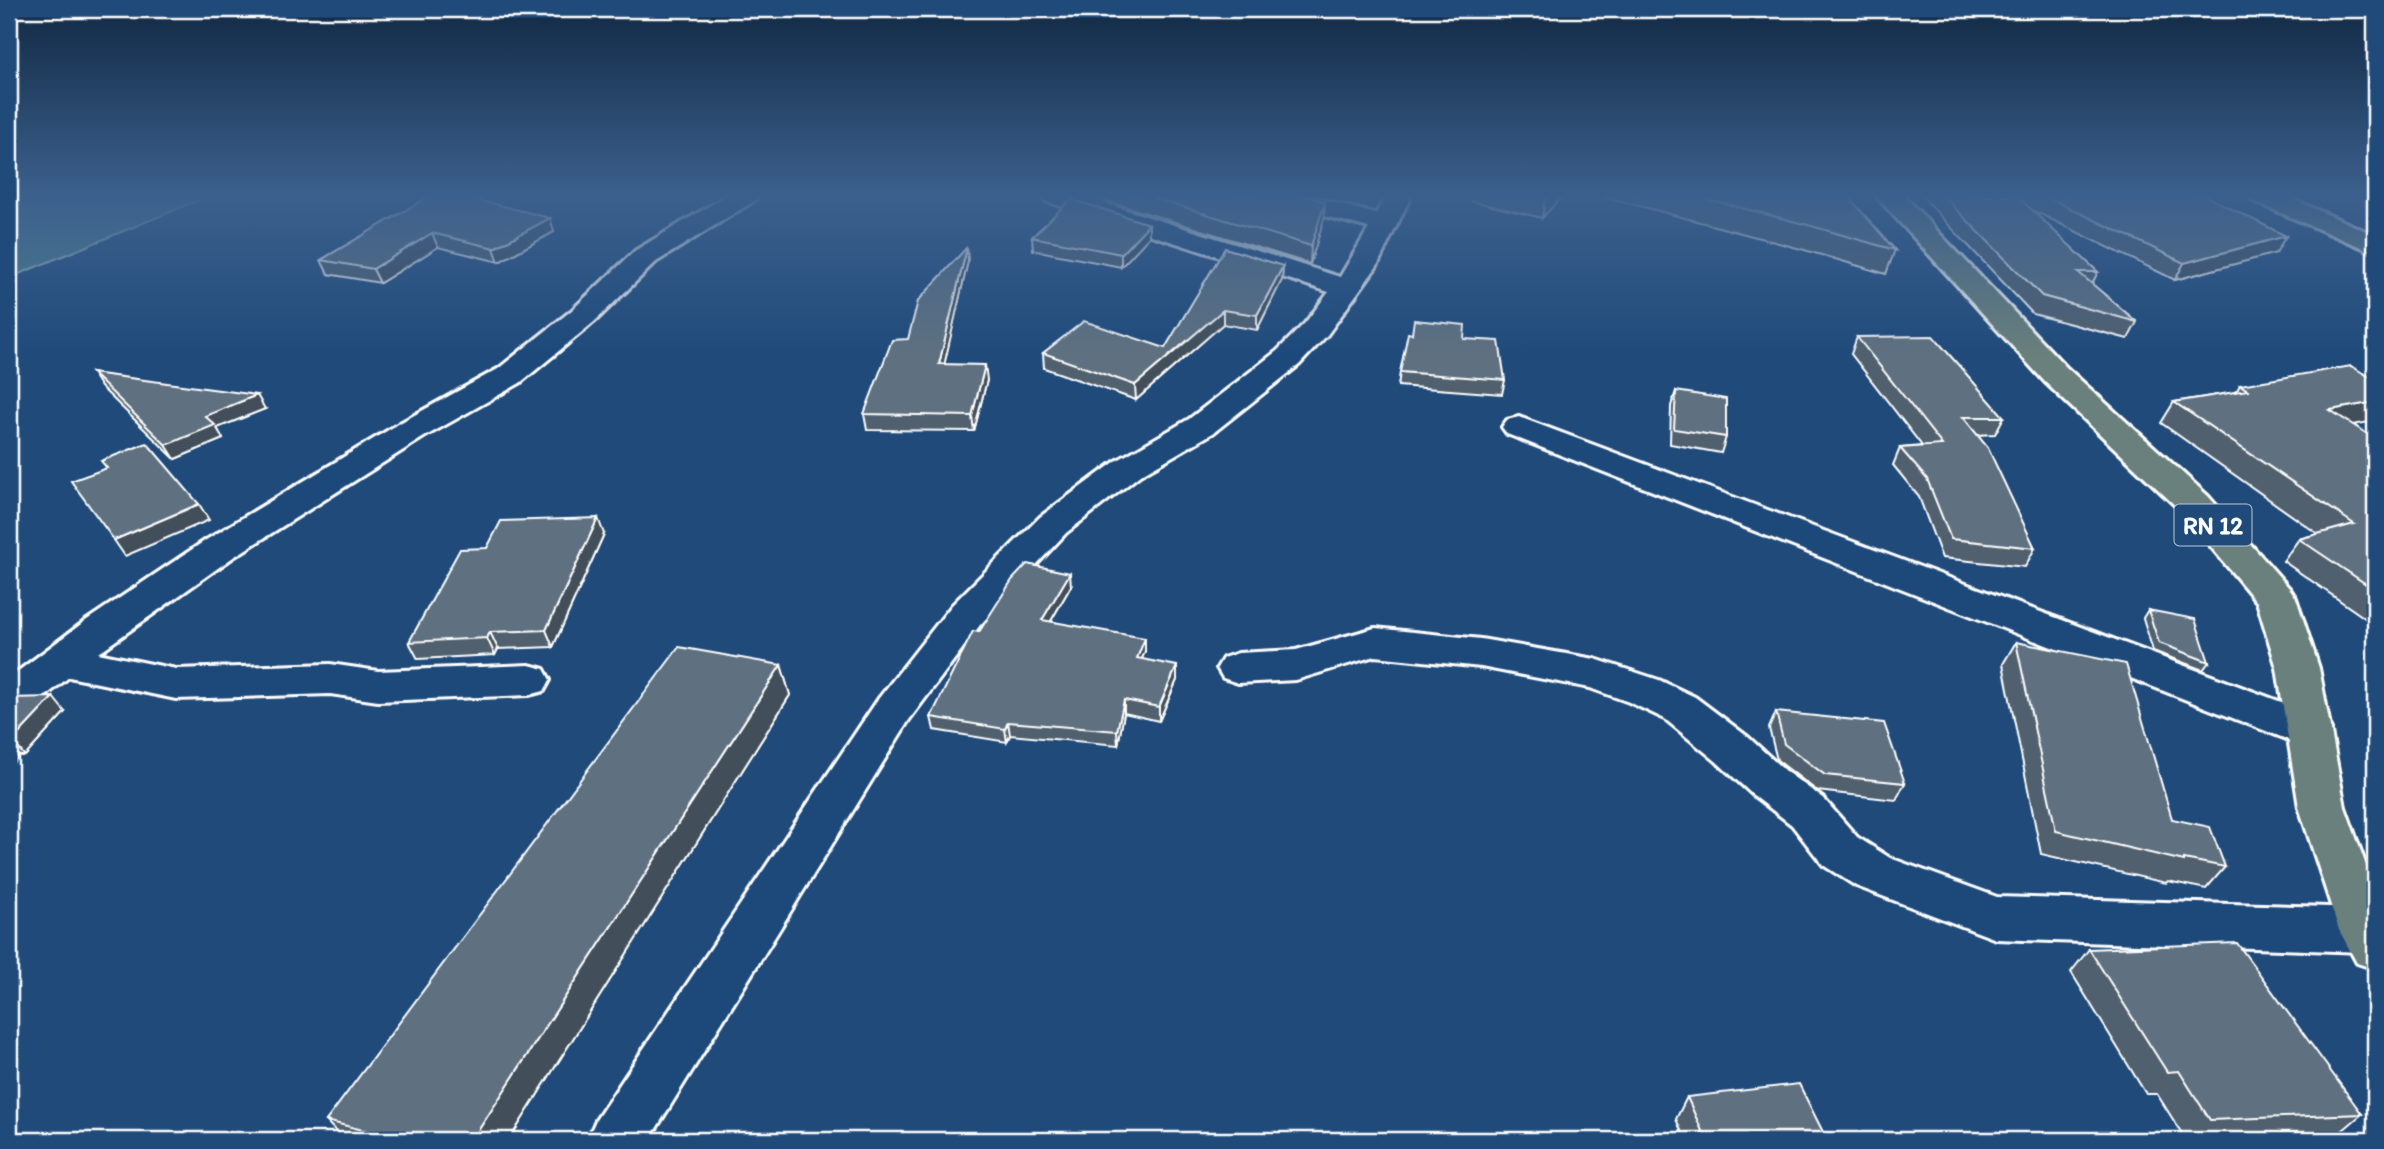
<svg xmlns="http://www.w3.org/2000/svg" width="2384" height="1149" font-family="Itim,sans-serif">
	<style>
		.green { fill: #4d808c; stroke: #a6c0c6; stroke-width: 2 }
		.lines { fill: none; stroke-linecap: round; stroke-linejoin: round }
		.street-casing { stroke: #fff; stroke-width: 6 }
		.primary-casing { stroke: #fff; stroke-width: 6 }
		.street { fill: #1f4a7a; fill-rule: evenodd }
		.primary { fill: #6a807c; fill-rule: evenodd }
		.wall { fill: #51616e; stroke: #fff; stroke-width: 2 }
		.shaded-wall { fill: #424f5a; stroke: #fff; stroke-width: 2 }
		.building { fill: #5e7180; stroke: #fff; stroke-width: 2 }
		.labels { text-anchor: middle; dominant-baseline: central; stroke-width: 5; stroke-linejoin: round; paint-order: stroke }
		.shield { fill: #1f4a7a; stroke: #bcc9d7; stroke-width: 2 }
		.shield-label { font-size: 24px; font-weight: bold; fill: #fff }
	</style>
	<rect width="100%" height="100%" fill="#1f4a7a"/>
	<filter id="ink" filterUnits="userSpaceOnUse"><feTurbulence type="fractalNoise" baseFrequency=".0143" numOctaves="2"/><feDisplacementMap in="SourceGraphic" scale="14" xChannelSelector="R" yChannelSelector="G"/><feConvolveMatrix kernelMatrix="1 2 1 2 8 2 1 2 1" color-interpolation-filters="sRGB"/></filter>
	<g filter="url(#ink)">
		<polygon class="green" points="9,196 209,196 9,278"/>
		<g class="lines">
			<g class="street-casing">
				<g id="street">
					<polygon points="726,196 758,196 754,201 656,262 594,322 520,383 424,437 232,558 98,653 176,669 330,664 378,671 529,665 544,669 550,680 544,691 529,695 378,701 330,694 176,699 69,677 43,698 9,710 9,678 84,622 206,540 400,423 498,369 572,310 636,250"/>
					<polygon points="1041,196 1082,196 1340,277 1369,228 1269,201 1265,196 1310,196 1376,214 1385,196 1411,196 1377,266 1327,335 1299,365 1213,433 1140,475 1066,533 980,625 909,720 649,1140 587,1140 596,1120 879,698 952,605 1040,517 1116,461 1189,419 1277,351 1305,323 1329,292 1045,201"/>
					<polygon points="1519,417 2324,718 2331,730 2324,742 2309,746 2294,742 1507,434 1502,427 1507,420"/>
					<polygon points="1375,628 1481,639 1595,659 1659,680 1695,697 1748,737 1785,771 1824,799 1857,837 1890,858 1997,897 2364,908 2375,912 2375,948 2364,952 1996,939 1856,886 1823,865 1792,825 1753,795 1716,761 1665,719 1629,702 1590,688 1481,667 1375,656 1296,680 1238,683 1223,678 1217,668 1223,658 1238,653 1296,650"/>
				</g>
			</g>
			<g class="primary-casing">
				<g id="primary">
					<polygon points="1876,196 1904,196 2067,368 2208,496 2290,589 2296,598 2319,668 2345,807 2375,891 2375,969 2357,963 2339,930 2299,807 2277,668 2257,602 2182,512 2045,382"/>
					<polygon points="2249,196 2285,196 2375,235 2375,253 2253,201"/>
				</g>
			</g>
			<use href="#street" class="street"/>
			<use href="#primary" class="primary"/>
		</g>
		<g class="wall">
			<polygon points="430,196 550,218 554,232 499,262 438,247 380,283 328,274 321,260"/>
			<polygon points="1092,196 1306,196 1325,202 1324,219 1310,264"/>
			<polygon points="1472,196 1562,196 1542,218 1471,201"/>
			<polygon points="1602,196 1848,196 1895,250 1886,274 1801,249"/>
			<polygon points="1924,196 2206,196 2276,253 2175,280 2030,209 2098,272 2092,284 2137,322 2128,339 2033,314 1928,203"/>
			<polygon points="1032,237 1149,237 1121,267 1033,250"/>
			<polygon points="968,261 944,364 987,380 974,431 867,430 864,414"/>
			<polygon points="1283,266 1282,280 1257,330 1223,324 1136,400 1044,368 1043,353 1165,348"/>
			<polygon points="1412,334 1464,339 1505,380 1502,394 1398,386 1400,372"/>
			<polygon points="1857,337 2004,417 1995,434 1977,435 2035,548 2025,567 1942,558 1919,497 1893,465 1900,448 1922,446 1851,354"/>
			<polygon points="92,373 265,409 217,428 223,439 175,459 101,387"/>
			<polygon points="2240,385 2353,425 2375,439 2375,625 2283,561 2299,539 2318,534 2161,423 2174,402 2236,392"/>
			<polygon points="1676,391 1726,437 1721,453 1670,444 1671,406"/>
			<polygon points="604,534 553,647 498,649 495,655 418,659 409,642 487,548"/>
			<polygon points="1071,586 1051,621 1145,651 1142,659 1177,680 1159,721 1124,713 1118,745 1010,735 1007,742 934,730 931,717 979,632"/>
			<polygon points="2148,610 2209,662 2203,670 2153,651 2143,618"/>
			<polygon points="2016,642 2172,819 2225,867 2206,889 2168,881 2166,883 2041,854 2003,664"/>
			<polygon points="781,665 790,695 509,1140 344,1140 326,1121"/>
			<polygon points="9,698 65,712 25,756 18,756 9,768"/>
			<polygon points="1776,712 1905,783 1896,800 1817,791 1777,760 1769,728"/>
			<polygon points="2089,949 2362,1114 2336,1136 2225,1140 2186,1140 2157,1094 2146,1094 2071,972"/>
			<polygon points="1687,1097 1827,1140 1685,1140 1676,1119"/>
		</g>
		<g class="shaded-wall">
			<polygon points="1546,196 1562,196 1542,218"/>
			<polygon points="1325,202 1324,219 1310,264 1311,246"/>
			<polygon points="550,218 554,232 499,262 494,248"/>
			<polygon points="1149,224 1149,237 1121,267 1121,254"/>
			<polygon points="432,233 438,247 380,283 373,269"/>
			<polygon points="2286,236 2276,253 2175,280 2184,263"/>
			<polygon points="967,247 968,261 941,379 939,364"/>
			<polygon points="1283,266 1282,280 1257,330 1257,315"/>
			<polygon points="1223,310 1223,324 1136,400 1135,385"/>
			<polygon points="985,365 987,380 974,431 972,416"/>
			<polygon points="257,395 265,409 217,428 223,439 175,459 166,445 205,416"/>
			<polygon points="2375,402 2375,421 2315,432 2330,410"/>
			<polygon points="199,504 209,520 125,556 114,540"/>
			<polygon points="598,518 604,534 553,647 546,630"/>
			<polygon points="1070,573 1071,586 1044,633 1042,620"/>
			<polygon points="490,632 498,649 495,655 487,638"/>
			<polygon points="1145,638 1145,651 1137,671 1137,658"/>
			<polygon points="781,665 790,695 509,1140 472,1140"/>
			<polygon points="1177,666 1177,680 1159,721 1159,707"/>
			<polygon points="53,697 65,712 25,756 12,741"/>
			<polygon points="1124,700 1124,713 1118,745 1117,731"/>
			<polygon points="1008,722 1010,735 1007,742 1005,729"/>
			<polygon points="9,745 18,756 9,768"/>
		</g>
		<g class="building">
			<polygon points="430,196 456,196 491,203 550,218 494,248 432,233 373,269 321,260"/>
			<polygon points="1147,196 1306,196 1325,202 1311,246"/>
			<polygon points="1695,196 1848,196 1895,250 1808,225"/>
			<polygon points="1943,196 2017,196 2098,272 2078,272 2137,322 2042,296"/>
			<polygon points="2045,196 2206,196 2286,236 2184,263"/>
			<polygon points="1071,199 1149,224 1121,254 1032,237"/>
			<polygon points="967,247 939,364 985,365 972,416 864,414 892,340 908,339 918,301"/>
			<polygon points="1225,248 1283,266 1257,315 1223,310 1135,385 1043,353 1084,321 1165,348"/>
			<polygon points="1414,320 1465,325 1464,339 1499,341 1505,380 1400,372 1408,333 1412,334"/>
			<polygon points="1933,336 2004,417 1963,417 1988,448 2035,548 1951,539 1927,479 1900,448 1942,445 1857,337"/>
			<polygon points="2351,366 2375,380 2375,402 2330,410 2375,439 2375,590 2299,539 2354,524 2174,402 2248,390 2240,385"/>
			<polygon points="92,373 257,395 205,416 215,425 166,445"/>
			<polygon points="1676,391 1726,399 1726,437 1674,429"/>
			<polygon points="147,443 199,504 114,540 71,481 107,468 101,461"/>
			<polygon points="598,518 546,630 490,632 487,638 409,642 460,549 487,548 501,521"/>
			<polygon points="1027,564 1070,573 1042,620 1145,638 1137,658 1177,666 1159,707 1124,700 1117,731 1008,722 1005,729 931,717 973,631 979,632 1012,580"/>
			<polygon points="2148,610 2195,619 2209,662 2159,643"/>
			<polygon points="2016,642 2126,664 2172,819 2210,827 2225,867 2184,859 2184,861 2056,831"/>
			<polygon points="679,647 781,665 472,1140 404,1140 326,1121"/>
			<polygon points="53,697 12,741 9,741 9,698"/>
			<polygon points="1776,712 1884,723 1905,783 1825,775 1784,744"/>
			<polygon points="2237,943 2362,1114 2210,1120 2179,1071 2167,1072 2089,949"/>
			<polygon points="1799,1084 1827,1140 1706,1140 1687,1097"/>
		</g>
	</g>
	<linearGradient id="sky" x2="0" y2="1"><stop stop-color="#112943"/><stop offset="0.55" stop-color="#3c608d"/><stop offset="1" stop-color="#3c608d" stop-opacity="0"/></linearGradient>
	<rect width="2384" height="357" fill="url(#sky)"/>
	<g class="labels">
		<rect class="shield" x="2174.5" y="504.5" width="77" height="41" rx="5"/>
		<g class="shield-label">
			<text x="2213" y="525">RN 12</text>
		</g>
	</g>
	<rect width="2384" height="1149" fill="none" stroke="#1f4a7a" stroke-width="35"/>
	<rect x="18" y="18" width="2349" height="1114" fill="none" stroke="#fff" stroke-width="2.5" filter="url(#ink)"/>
</svg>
